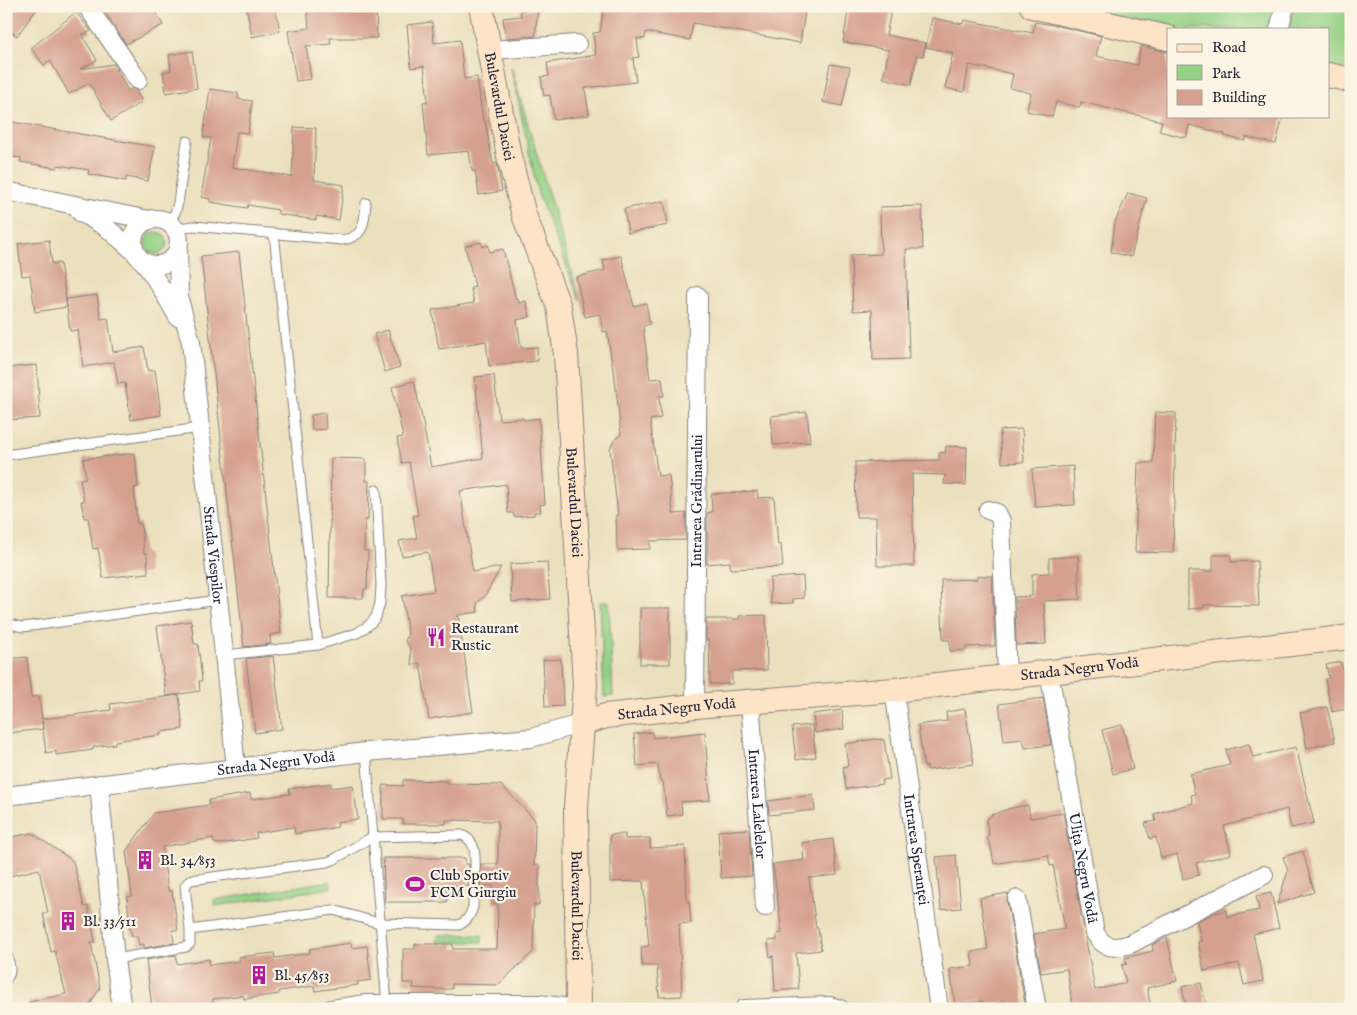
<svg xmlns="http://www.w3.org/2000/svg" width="1357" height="1015" font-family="'IM FELL English',serif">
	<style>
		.green { fill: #95d185; stroke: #5c7a60 }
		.building { fill: #d6a08f }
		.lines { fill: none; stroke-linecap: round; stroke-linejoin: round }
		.lane-casing { stroke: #86817c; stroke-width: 11 }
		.street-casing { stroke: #86817c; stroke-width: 20 }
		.secondary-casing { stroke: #86817c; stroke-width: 26 }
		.lane { stroke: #fff; stroke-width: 9 }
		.street { stroke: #fff; stroke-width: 18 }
		.secondary { stroke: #fee4c6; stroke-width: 24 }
		.labels { text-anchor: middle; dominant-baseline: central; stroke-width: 4.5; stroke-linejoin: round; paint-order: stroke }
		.street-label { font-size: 15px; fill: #22223b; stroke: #fcf5e5 }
		.poi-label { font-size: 15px; fill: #22223b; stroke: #fcf5e5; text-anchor: start }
	</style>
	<rect width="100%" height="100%" fill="#fcf5e5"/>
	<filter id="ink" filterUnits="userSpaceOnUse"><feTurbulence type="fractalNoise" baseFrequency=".02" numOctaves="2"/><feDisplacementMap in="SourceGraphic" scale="10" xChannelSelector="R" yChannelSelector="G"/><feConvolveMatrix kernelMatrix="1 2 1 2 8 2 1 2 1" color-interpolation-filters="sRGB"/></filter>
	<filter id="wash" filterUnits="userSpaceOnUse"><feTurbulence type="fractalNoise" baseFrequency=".0096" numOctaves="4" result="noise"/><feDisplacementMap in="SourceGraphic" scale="20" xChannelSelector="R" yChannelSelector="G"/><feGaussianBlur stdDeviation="1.12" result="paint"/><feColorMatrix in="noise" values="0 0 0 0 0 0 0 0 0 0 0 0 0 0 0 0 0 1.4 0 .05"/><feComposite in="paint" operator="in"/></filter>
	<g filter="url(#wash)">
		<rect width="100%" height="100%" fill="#ebe0bd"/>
		<g class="green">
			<polygon points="1073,6 1275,6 1270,29 1171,29"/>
			<polygon points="1294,6 1351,6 1351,70 1328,65 1328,29 1289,29"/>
			<polygon points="511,67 580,300 538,194"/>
			<circle cx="156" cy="243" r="11"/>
			<polygon points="600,602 609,602 613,696 604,697"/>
			<polygon points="330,881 331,888 215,906 214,900"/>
			<polygon points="438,935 482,935 482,942 437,942"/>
		</g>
		<g id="blocks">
			<g class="building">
				<polygon points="6,6 39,6 17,36 6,28"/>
				<polygon points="101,6 153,6 163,25 126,44"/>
				<polygon points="246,6 275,6 280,31 252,37"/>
				<polygon points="307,6 376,6 377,38 330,38 331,44 306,46 311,79 296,81 288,31 309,28"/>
				<polygon points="604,6 806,6 800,43 693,23 690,40 646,32 645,39 637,38 639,57 633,58 636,82 585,88 589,115 554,120 550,95 544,96 541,77 549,76 547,63 596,55 593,33 600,32"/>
				<polygon points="849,6 892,6 886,35 926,43 923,56 917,55 911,85 883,78 889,50 843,42"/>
				<polygon points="538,8 535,36 506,38 503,18 521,16 520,11"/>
				<polygon points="76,12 91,31 82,35 97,60 80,69 114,64 128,91 132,88 136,90 142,102 111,121 89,83 69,94 50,60 44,65 31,48"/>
				<polygon points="932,18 963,24 964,20 1033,33 1035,22 1059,26 1101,36 1096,56 1137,65 1141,46 1168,52 1168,116 1283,116 1276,144 1246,137 1245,141 1224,136 1225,134 1189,125 1186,138 1159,131 1162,121 1081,102 1080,107 1056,102 1052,117 1027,111 1031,93 1010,88 1013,74 969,65 964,92 945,88 953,53 926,47"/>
				<polygon points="432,22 434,43 460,40 464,79 477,77 483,121 485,121 493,164 497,163 502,191 479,195 475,171 472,171 469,151 428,155 423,102 428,101 424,66 411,68 407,25"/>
				<polygon points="192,51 197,88 166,93 163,72 171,70 169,55"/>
				<polygon points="830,64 850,67 842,106 823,102"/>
				<polygon points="210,89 238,93 238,99 252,101 248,133 237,132 232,167 292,177 294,127 316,128 314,180 344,185 339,220 316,216 316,220 278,214 278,210 248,205 247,208 210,202 210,199 201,197 211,138 203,137"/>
				<polygon points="6,121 155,147 148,181 126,177 126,181 88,174 89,170 58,165 57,168 20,162 21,158 6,156"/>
				<polygon points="1128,193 1147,198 1131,257 1111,252 1115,222"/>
				<polygon points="664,201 668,225 628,233 624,209"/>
				<polygon points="922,206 923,249 906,249 909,359 873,360 872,310 853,311 851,255 881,254 880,207"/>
				<polygon points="49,240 52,264 60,263 67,307 35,312 30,275 22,276 18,244"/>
				<polygon points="481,242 483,247 488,245 490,252 503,249 516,300 518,299 519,303 526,301 530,317 517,320 521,348 537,347 538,361 489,366 486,341 439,349 432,310 474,303 471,288 475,286 465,246"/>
				<polygon points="239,252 281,633 270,635 271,644 244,647 201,256"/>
				<polygon points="621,256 634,306 646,303 650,324 643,326 650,379 662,378 664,396 659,396 661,418 650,420 658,476 669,475 673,514 686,513 686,540 650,541 650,549 617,550 616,515 618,515 610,449 614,440 621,435 614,370 613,370 607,331 603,332 600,314 585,317 576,277 605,270 603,260"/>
				<polygon points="97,295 101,319 108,318 113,352 144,347 148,371 155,370 161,415 131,420 125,383 118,384 114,362 83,367 78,330 70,331 66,299"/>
				<polygon points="388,330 400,367 385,372 374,334"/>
				<polygon points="37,365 40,418 6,420 6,368"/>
				<polygon points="494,375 499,420 523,418 524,420 539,418 545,504 540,505 541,512 534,512 534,515 514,517 513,513 508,513 506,484 460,491 473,572 501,567 485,596 477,603 478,612 458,615 473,712 429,719 420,663 412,665 410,648 405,641 408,634 402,596 434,591 428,552 402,556 399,541 417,538 413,516 418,515 409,462 402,463 397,438 403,437 392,387 414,381 423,423 431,467 483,458 475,377"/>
				<polygon points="807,412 810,442 773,445 771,416"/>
				<polygon points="1155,412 1176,413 1173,553 1135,552 1138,463 1153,463"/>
				<polygon points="325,413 326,429 312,430 311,415"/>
				<polygon points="1022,429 1024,462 1002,463 1000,430"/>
				<polygon points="946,446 967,447 966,485 944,484 945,475 912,474 914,566 877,566 876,517 856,517 855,462 939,460 939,452 945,453"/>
				<polygon points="135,453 138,487 134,488 137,524 141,524 144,553 147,553 148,573 103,578 98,548 93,549 88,518 84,518 81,501 84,501 80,479 86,478 83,459"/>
				<polygon points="331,458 366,459 366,481 369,481 368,520 365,520 364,551 368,551 367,589 364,589 363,598 329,598"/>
				<polygon points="1073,466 1075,505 1035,507 1032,469"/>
				<polygon points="757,491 758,498 774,497 778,545 781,545 783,567 730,569 730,562 707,564 707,513 712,512 711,494"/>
				<polygon points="1213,555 1231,555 1231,562 1257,561 1259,606 1204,605 1204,608 1188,609 1188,571 1213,571"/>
				<polygon points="1078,556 1080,599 1044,601 1046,644 1016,645 1015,597 1032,596 1032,574 1049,573 1049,558"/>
				<polygon points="547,562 550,599 512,602 510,564"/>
				<polygon points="803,576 804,598 793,599 793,603 771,604 770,578"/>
				<polygon points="977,576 992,576 995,646 966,647 966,650 950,651 950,640 943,640 941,580 977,579"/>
				<rect x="640" y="608" width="30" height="56"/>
				<polygon points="766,615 767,670 732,671 732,684 710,684 709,640 706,640 706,619 739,619 739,616"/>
				<polygon points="191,621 194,644 198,644 202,681 199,681 200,691 166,696 157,626"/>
				<polygon points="273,656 282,729 255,733 246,659"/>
				<polygon points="27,657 31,697 39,696 42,719 111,710 110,704 179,695 183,729 161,732 161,735 115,741 115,744 93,747 93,750 56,755 56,751 46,753 42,721 43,729 8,733 6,711 6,659"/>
				<polygon points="561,659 563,706 545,707 543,660"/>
				<polygon points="1341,662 1351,708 1332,712 1325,679 1329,678 1326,665"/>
				<polygon points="1043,698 1051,745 1025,748 1023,739 1004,741 999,704"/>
				<polygon points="1327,707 1335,742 1307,748 1300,713"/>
				<polygon points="965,709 974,764 928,770 927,766 924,767 918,725 947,721 946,712"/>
				<polygon points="842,710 844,729 815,733 813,714"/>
				<polygon points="812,725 816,757 796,760 792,727"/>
				<polygon points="1122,725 1133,769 1113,774 1102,730"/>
				<polygon points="652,732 653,738 705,732 710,800 681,802 682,814 667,816 663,781 660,781 658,764 637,766 634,734"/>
				<polygon points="875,739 884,740 890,779 882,780 882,784 846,789 843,767 848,766 845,744"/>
				<polygon points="1249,744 1253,757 1296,747 1314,823 1291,828 1287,809 1224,826 1231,854 1196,863 1199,875 1183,879 1177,854 1161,858 1156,837 1150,839 1145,823 1156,821 1154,814 1193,803 1191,795 1195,794 1190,774 1230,765 1226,750"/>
				<polygon points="403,780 447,781 447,784 501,785 535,820 534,865 539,865 539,905 534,905 533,952 498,985 452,984 452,989 430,989 413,988 414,983 403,983 403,949 415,949 415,944 453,944 453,949 497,949 498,904 493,904 493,885 480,886 481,864 498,864 498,821 446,820 446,824 403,824 403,819 383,819 383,785 403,786"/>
				<polygon points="331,783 331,788 353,785 358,819 337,822 338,827 295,834 294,827 256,833 257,838 220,844 214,843 213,838 162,847 168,891 172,891 178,930 172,930 174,943 144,948 144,944 139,945 137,936 132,936 130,929 127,897 132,896 126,851 154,813 209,805 209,800 250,793 251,799 290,794 289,789"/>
				<polygon points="813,795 815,810 769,815 768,801"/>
				<polygon points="1028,805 1030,818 1063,813 1095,990 1126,983 1122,965 1127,964 1125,958 1153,951 1152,945 1167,938 1177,981 1147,988 1150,1003 1127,1009 1073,1009 1067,969 1041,973 1034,934 1065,929 1053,865 1050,866 1048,855 994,864 991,847 987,838 989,834 986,821 991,815 1011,808"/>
				<polygon points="749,829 752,876 721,878 718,831"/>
				<polygon points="32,833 73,861 84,907 88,906 95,942 91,943 100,988 87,1009 29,1009 29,1002 66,994 55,951 51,952 43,913 48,913 39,869 6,877 6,838"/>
				<polygon points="625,834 625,839 650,838 650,848 685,846 687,901 689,901 691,923 679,924 682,996 659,997 657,966 642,966 641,947 649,946 643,881 610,882 610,835"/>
				<polygon points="833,839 837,875 809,878 816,928 818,928 821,950 796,953 799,989 775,991 773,956 770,957 768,941 777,940 777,934 782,933 773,864 804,860 802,843"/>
				<polygon points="1303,851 1314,892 1277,904 1288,871 1283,857"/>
				<polygon points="956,855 961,908 941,910 936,857"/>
				<polygon points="383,858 465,858 465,864 469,864 468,886 447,887 447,902 385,902"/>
				<polygon points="1008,893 1007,901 1026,1009 1007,1009 1005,1001 983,1006 982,1001 955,1004 950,969 973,966 971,952 988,949 980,898"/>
				<polygon points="1271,893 1279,928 1253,934 1263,981 1244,985 1239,963 1204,971 1198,942 1201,941 1197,921 1212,914 1226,910 1227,917 1259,910 1256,896"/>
				<polygon points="351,943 352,948 367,946 371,980 357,982 358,985 315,991 314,986 279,991 279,994 244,999 243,995 213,999 213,1003 171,1008 171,1004 152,1007 146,960 176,955 177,964 209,959 209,965 240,961 239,957 274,953 275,958 310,953 309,949"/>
				<polygon points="1201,983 1207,1009 1187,1009 1182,987"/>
			</g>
		</g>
	</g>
	<g filter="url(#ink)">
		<use href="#blocks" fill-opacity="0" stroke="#86817c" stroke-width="1"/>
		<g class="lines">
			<g class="lane-casing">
				<g id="lane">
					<polyline points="168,222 175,213 178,203 187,141"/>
					<path d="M176,231L185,227L194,226L342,240C365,237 364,223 366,203"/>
					<polyline points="6,455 200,428"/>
					<polyline points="6,623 22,627 39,625 218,600"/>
					<polyline points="318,645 357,633 369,625 376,617 380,603 381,585 376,490"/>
					<polyline points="224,655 318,645 274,233"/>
					<polyline points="366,752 387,1004"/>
					<path d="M6,952C8,960 14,972 6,979"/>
					<path d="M115,959L186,947L190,944V930L333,910L379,923L459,925C467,921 470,916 473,907C473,893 478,857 473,846C471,840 466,837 462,835L372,837L333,860L327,862L190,880L185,886L190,930"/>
				</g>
			</g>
			<g class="street-casing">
				<g id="street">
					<polyline points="87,6 138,80"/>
					<polyline points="1279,29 1285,6"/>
					<polyline points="490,50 577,44"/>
					<polyline points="6,191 149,220"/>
					<polyline points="80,212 106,227 136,253"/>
					<circle cx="156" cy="242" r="23"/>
					<path id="s1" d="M178,247L179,299L191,342L236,768"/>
					<polyline points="144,262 162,289 178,317"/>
					<polyline points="988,510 997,513 1001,521 1007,677"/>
					<path id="s2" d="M1049,672L1095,933C1104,949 1114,949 1130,944L1264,875"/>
					<path id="s3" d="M894,690L939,1009"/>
					<path id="s4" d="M750,700L765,907"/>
					<path id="s5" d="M695,706L698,296"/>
					<polyline points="99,784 115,959 122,1009"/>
					<path id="s6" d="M6,796L366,752L531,738L583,723"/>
					<polyline points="1017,899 1037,1009"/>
					<polyline points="332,1009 366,1004 539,1004 578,1009"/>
					<polyline points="744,1009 830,1006 840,1009"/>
				</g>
			</g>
			<g class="secondary-casing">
				<g id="secondary">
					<path id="s7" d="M481,6L509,156L524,215L559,307L566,354L585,685L576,806L578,1009"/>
					<polyline points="1032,6 1168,38"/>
					<polyline points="1328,75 1351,80"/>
					<path id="s8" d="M583,723L606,716L695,706L894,690L1351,637"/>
				</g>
			</g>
			<use href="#lane" class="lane"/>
			<use href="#street" class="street"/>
			<use href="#secondary" class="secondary"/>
		</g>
	</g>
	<defs>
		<g id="restaurant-bare" transform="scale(1.5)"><path d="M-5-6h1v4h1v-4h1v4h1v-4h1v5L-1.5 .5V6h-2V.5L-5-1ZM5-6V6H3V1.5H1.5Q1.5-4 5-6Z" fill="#b5179e" stroke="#fcf5e5" stroke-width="2.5" paint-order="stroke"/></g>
		<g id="building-bare" transform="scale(1.5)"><path d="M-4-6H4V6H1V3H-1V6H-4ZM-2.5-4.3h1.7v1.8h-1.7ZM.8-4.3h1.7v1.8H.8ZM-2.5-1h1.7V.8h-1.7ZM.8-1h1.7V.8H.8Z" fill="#b5179e" stroke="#fcf5e5" stroke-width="2.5" paint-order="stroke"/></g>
		<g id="stadium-bare" transform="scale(1.5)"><path d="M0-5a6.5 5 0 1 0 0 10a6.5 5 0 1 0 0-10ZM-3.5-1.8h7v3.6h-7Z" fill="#b5179e" stroke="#fcf5e5" stroke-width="2.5" paint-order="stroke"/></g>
	</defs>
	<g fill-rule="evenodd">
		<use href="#restaurant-bare" x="436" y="637"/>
		<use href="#building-bare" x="145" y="860"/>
		<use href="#stadium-bare" x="415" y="884"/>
		<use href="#building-bare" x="68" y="921"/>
		<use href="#building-bare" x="259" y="975"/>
	</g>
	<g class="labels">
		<g class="street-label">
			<text stroke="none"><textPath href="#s7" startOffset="102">Bulevardul Daciei</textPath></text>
			<text stroke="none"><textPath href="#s5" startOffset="205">Intrarea Grădinarului</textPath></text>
			<text stroke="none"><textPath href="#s7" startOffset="508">Bulevardul Daciei</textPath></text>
			<text stroke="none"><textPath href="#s1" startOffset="311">Strada Viespilor</textPath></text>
			<text stroke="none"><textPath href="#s8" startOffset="500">Strada Negru Vodă</textPath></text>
			<text stroke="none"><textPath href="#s8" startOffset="95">Strada Negru Vodă</textPath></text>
			<text stroke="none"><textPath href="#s6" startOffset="272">Strada Negru Vodă</textPath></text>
			<text stroke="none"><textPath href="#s4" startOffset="104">Intrarea Lalelelor</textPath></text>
			<text stroke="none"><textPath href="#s3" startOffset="161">Intrarea Speranței</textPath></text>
			<text stroke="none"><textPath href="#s2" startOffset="199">Ulița Negru Vodă</textPath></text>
			<text stroke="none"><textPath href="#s7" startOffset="912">Bulevardul Daciei</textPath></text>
		</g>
		<g class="poi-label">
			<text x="451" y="628">Restaurant<tspan x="451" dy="17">Rustic</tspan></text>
			<text x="160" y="860">Bl. 34/853</text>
			<text x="430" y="875">Club Sportiv<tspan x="430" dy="17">FCM Giurgiu</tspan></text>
			<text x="83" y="921">Bl. 33/511</text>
			<text x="274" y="975">Bl. 45/853</text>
		</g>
	</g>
	<rect width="1357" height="1015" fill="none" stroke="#fcf5e5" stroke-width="25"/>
	<rect x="1167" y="28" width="162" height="90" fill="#fcf5e5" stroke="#a5a1a1"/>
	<rect x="1177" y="44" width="25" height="8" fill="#fee4c6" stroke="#a5a1a1"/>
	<text x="1212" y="52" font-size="15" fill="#22223b">Road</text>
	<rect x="1177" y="65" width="25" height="15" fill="#95d185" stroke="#a5a1a1"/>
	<text x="1212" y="78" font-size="15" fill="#22223b">Park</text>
	<rect x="1177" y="90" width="25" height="15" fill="#d6a08f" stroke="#a5a1a1"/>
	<text x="1212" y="102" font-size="15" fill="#22223b">Building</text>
</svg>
